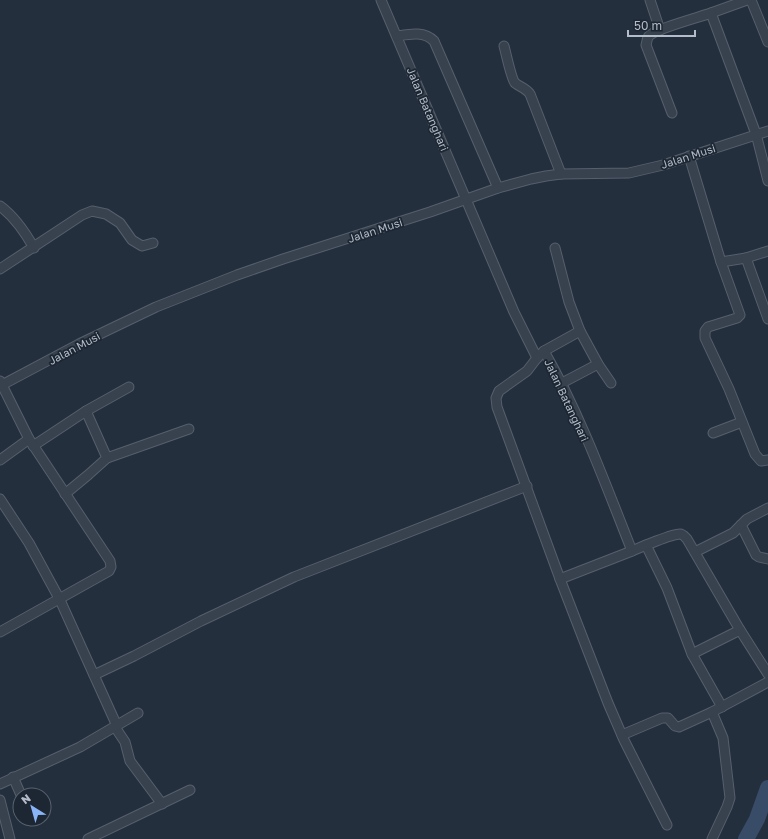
<svg xmlns="http://www.w3.org/2000/svg" width="768" height="839" font-family="'Golos Text',sans-serif">
	<style>
		.lines { fill: none; stroke-linecap: round; stroke-linejoin: round }
		.river { stroke: #394c67; stroke-width: 16 }
		.street-casing { stroke: #565f6c; stroke-width: 11 }
		.street { stroke: #38414e; stroke-width: 9 }
		.labels { text-anchor: middle; dominant-baseline: central; stroke-width: 3.5; stroke-linejoin: round; paint-order: stroke }
		.street-label { font-size: 11px; fill: #b4bcc9; stroke: #1d2633 }
	</style>
	<rect width="100%" height="100%" fill="#242f3e"/>
	<g class="lines">
		<polyline class="river" points="746,839 757,819 768,788"/>
		<g class="street-casing">
			<g id="street">
				<polyline points="381,0 514,312 537,358"/>
				<polyline points="650,0 660,30"/>
				<polyline points="751,0 768,42"/>
				<polyline points="711,13 747,0"/>
				<path d="M397,36C410,34 424,31 434,41L498,188"/>
				<path d="M504,46C506,53 511,78 515,83C520,87 526,88 530,94L561,174"/>
				<path d="M672,113L646,45C647,42 647,38 649,36C655,29 700,17 711,13L756,134L768,181"/>
				<polyline points="689,156 721,262 746,258"/>
				<path d="M0,206C15,217 25,232 34,248"/>
				<polyline points="555,248 569,302 580,331"/>
				<polyline points="768,251 746,258 768,319"/>
				<polyline points="721,262 740,315 737,318 708,327 705,331 705,338 729,389 755,454 761,461 768,460"/>
				<polyline points="0,269 82,215 92,211 106,214 120,223 132,240 142,246 153,243"/>
				<polyline points="544,351 580,331 598,364 611,383"/>
				<polyline points="562,383 598,364"/>
				<polyline points="0,386 79,344 156,307 237,275 283,259 430,212 498,188 531,179 546,176 561,174 629,173 663,165 768,131"/>
				<polyline points="86,411 107,458"/>
				<polyline points="713,433 742,422"/>
				<polyline points="33,446 86,411 129,387"/>
				<polyline points="0,460 29,439"/>
				<polyline points="65,494 88,475 107,458 189,429"/>
				<polyline points="0,499 29,543 60,600 117,726"/>
				<polyline points="741,525 756,555 759,557 768,559"/>
				<polyline points="646,545 667,588 692,654 722,707"/>
				<polyline points="695,552 733,533 747,519 768,508"/>
				<polyline points="560,579 632,551"/>
				<polyline points="0,632 109,571 111,567 110,561 29,439 0,381"/>
				<polyline points="692,654 740,630"/>
				<polyline points="94,675 134,656 201,621 294,577 527,486"/>
				<polyline points="712,712 723,738 730,798 727,807 712,839"/>
				<polyline points="115,727 125,742 130,761 162,804"/>
				<polyline points="622,735 662,718 668,718 675,726 679,727 712,712 768,682"/>
				<polyline points="13,777 21,795"/>
				<polyline points="0,784 80,747 138,713"/>
				<polyline points="0,800 10,839"/>
				<path d="M667,825L624,740L608,703L560,579L497,407L496,398L499,391L527,371L537,358L544,351C580,414 605,483 632,551C641,547 672,534 680,534C683,534 685,537 687,539L740,630L768,674"/>
				<polyline points="88,839 190,790"/>
			</g>
		</g>
		<use href="#street" class="street"/>
	</g>
	<g class="labels">
		<g class="street-label">
			<text transform="translate(428 109) rotate(67)">Jalan Batanghari</text>
			<text transform="translate(688 156) rotate(-18)">Jalan Musi</text>
			<text transform="translate(375 230) rotate(-18)">Jalan Musi</text>
			<text transform="translate(74 348) rotate(-28)">Jalan Musi</text>
			<text transform="translate(567 400) rotate(65)">Jalan Batanghari</text>
		</g>
	</g>
	<g transform="translate(32 807) rotate(323)"><circle r="19" fill="#1d2633" stroke="#59626f"/>
	<path d="M0-3L7 15L0 10L-7 15Z" fill="#8ab4f8"/>
	<text y="-6" font-size="11" font-weight="bold" text-anchor="middle" fill="#b4bcc9">N</text>
	</g>
	<path d="M628 30v6h67v-6" fill="none" stroke="#b4bcc9" stroke-width="2"/>
	<text x="634" y="30" font-size="12" fill="#b4bcc9" stroke="#1d2633" stroke-width="3" paint-order="stroke">50 m</text>
</svg>
